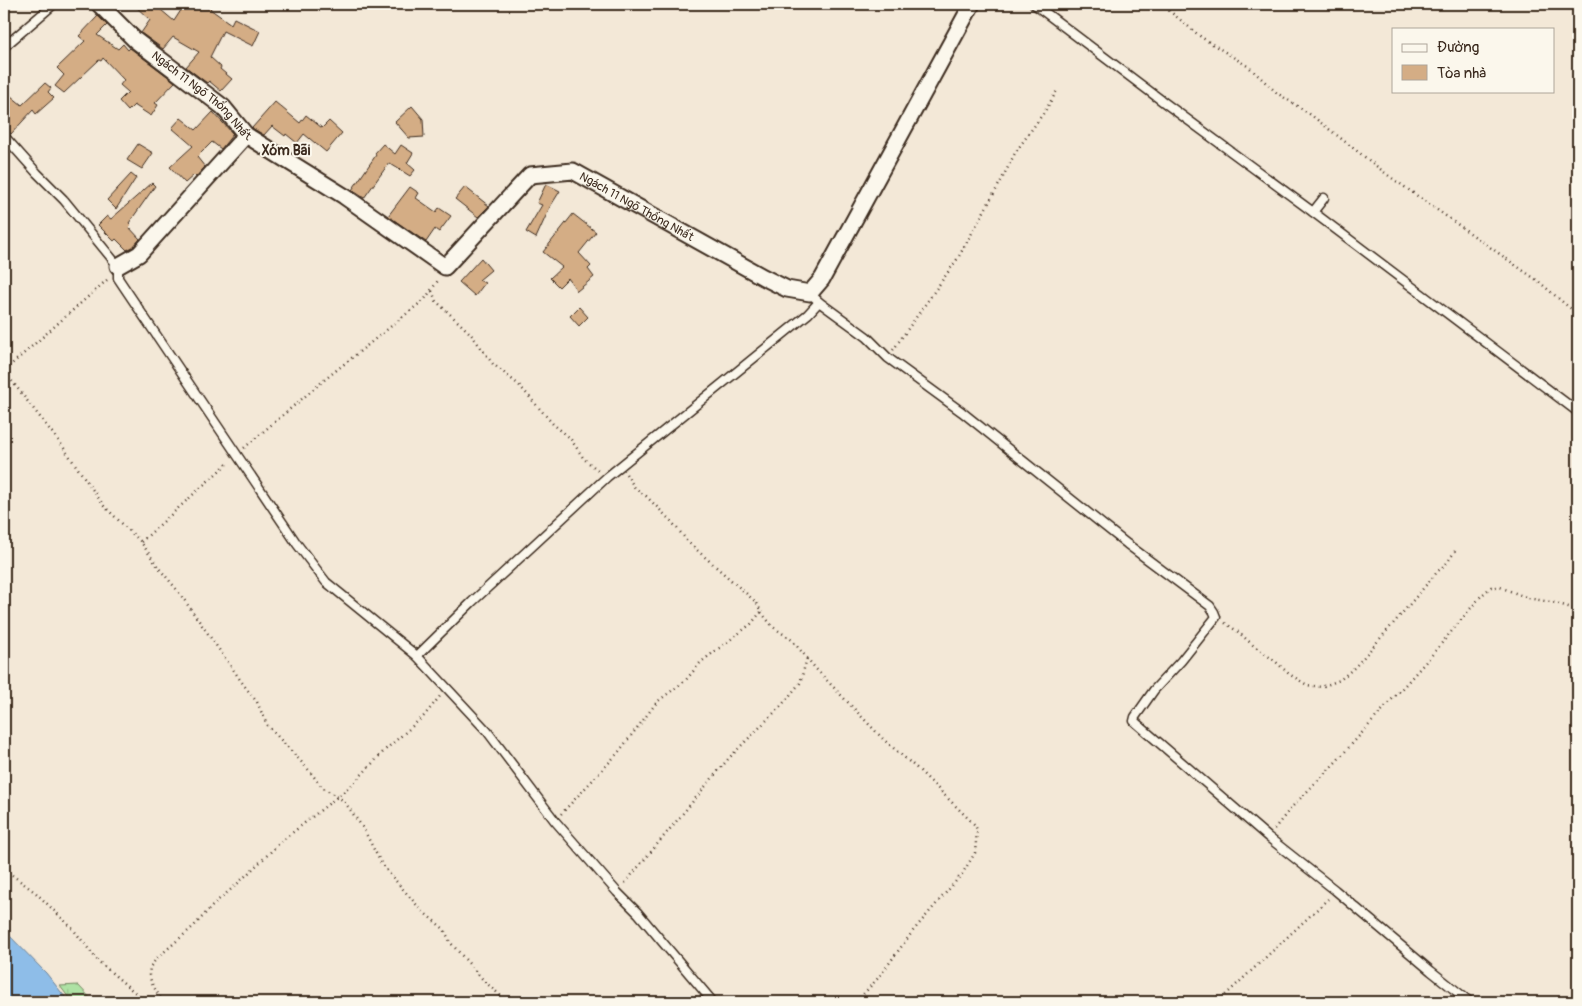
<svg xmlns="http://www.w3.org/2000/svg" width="1582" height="1006" font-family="Pangolin,sans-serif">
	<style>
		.wetland { fill: url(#wetland-marsh); stroke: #748661 }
		.water { fill: #8ebde8; stroke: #6d8297 }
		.building { fill: #d4ad85; stroke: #3b2a1e }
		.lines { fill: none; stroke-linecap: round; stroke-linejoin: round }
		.lane-casing { stroke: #3b2a1e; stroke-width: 11 }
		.street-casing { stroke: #3b2a1e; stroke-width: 19 }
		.path { stroke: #3b2a1e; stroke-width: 2.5; stroke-dasharray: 1 4; stroke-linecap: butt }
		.lane { stroke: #fbf7ec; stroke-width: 8 }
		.street { stroke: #fbf7ec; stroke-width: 15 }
		.labels { text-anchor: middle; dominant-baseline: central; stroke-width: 4; stroke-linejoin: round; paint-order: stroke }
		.street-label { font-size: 12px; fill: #3b2a1e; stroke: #fbf7ec }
		.neighbourhood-label { font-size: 14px; font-weight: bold; fill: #3b2a1e; stroke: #fbf7ec }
	</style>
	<defs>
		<pattern id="wetland-marsh" width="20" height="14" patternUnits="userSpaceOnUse" patternTransform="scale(1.25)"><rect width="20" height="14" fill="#aee2a4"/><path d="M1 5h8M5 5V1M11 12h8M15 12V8" fill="none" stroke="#97c28d"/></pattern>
	</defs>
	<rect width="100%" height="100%" fill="#f3e8d7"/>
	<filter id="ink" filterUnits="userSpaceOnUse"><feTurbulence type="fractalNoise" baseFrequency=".02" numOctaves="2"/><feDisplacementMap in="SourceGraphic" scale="10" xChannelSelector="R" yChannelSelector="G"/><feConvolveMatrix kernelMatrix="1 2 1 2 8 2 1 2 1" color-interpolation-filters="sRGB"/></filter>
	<g filter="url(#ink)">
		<polygon class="wetland" points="78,985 94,1002 72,1002 60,986"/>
		<polygon class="water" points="4,930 46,973 69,1002 4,1002"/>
		<g class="building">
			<polygon points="133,4 154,4 174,21 185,4 214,4 210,9 231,24 234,18 260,31 253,46 223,31 210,57 221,67 220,69 232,79 221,91 209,81 207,83 186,67 199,52 173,37 163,49 141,33 150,20"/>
			<polygon points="98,16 107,25 97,35 118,49 123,44 128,50 130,48 175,82 155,103 158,105 151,116 134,105 128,111 119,101 128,92 120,85 124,80 103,58 101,61 99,60 64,93 55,86 64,75 57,68 85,41 79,36"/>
			<polygon points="45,83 51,88 48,92 54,98 36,114 33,110 11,134 4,126 4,105 11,96 22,105"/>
			<polygon points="275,102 300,123 306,115 322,128 329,121 342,133 326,152 304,134 297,143 286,134 285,136 272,126 264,135 252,128"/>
			<polygon points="412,106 423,119 424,137 409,138 395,122"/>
			<polygon points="213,112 233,134 221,149 212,142 197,157 205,167 196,177 194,175 185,183 170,167 193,146 172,128 181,118 196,130"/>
			<polygon points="138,144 153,153 142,169 127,160"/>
			<polygon points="383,144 395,154 401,145 413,153 407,163 415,170 410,176 389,163 364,198 352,190 376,155 375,153"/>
			<polygon points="131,174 136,178 116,209 107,200"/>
			<polygon points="152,183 155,186 129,223 131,225 129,227 140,239 133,247 127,250 116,239 114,241 98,225 107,216 111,219"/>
			<polygon points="546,184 560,191 550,207 536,238 526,232 542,205 537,203"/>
			<polygon points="410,187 419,193 416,198 436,212 439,208 451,216 439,232 435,229 426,242 388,216"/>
			<polygon points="465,187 489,206 478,217 455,199"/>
			<polygon points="573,214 596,232 579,253 591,266 588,269 594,277 577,291 568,278 559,287 550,278 562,267 543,252"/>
			<polygon points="481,258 491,270 479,280 485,283 475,296 459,282"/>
			<polygon points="579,307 588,317 579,326 570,316"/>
		</g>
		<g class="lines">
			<g class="lane-casing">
				<g id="lane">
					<polyline points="1034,4 1165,103 1313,212 1578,412"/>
					<polyline points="4,47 54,4"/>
					<polyline points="4,136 37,173 64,200 118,266 118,278 122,284 297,544 326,582 417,656 487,731 555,821 617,892 638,913 713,1002"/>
					<polyline points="1313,212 1324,198"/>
					<polyline points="810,293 819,302 867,337 888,358 962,412 1127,544 1210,606 1214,612 1216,617 1181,661 1154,690 1135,717 1134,721 1268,837 1335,890 1431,971 1470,1002"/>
					<polyline points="417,656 472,602 607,477 808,314 819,302"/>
				</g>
			</g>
			<g class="street-casing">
				<g id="street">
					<path id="s1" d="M99,4L135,40L223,107L246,135L344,196L445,267L530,175L573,171L763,277L787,289L810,293L822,279L972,4"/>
					<polyline points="118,266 139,254 246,135"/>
				</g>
			</g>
			<g class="path">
				<polyline points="1161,4 1201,37 1249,67 1277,93 1311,115 1389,176 1538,281 1565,304 1578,314"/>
				<polyline points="107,280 4,371 61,444 104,506 141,542 158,567 178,591 246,688 257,702 267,725 307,768 322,787 344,801 363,828 382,865 422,911 444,929 450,942 485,982 508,1002"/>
				<polyline points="432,291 436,301 470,333 493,364 519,385 553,424 570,438 584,459 598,470"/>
				<polyline points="893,350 958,258 1001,181 1015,153 1045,111 1058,89"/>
				<polyline points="244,448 323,381 425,299 439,279"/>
				<polyline points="626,474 635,488 646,496 671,521 689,543 757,603 761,612 773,627 792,640 816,669 884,740 920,771 975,825 977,830 975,853 962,874 913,931 879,977 856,1002"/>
				<polyline points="141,542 229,462"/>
				<polyline points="1225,623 1237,631 1254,646 1275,661 1289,674 1307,685 1321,687 1340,680 1355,667 1393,624 1438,571 1447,563 1455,551"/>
				<polyline points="561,814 617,754 657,702 685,681 701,662 751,624 761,612"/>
				<polyline points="1274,829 1291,808 1334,764 1431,656 1481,596 1491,587 1500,587 1528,598 1556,603 1578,610"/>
				<polyline points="4,869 36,893 73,929 98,961 146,1002"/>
				<polyline points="625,883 729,758 781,706 800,683 807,658"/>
				<polyline points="163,1002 152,984 149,975 150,967 157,958 194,926 216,902 235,886 282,841 352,785 385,750 424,716 441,695"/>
				<polyline points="500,1002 503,998"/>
				<polyline points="1218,1002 1328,899"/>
			</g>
			<use href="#lane" class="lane"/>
			<use href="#street" class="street"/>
		</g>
	</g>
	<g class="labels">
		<g class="street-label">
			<text stroke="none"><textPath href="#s1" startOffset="138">Ngách 11 Ngõ Thống Nhất</textPath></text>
			<text stroke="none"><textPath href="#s1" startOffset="678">Ngách 11 Ngõ Thống Nhất</textPath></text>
		</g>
		<g class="neighbourhood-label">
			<text x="286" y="150">Xóm Bãi</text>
		</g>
	</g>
	<rect width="1582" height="1006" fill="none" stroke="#fbf7ec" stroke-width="20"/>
	<rect x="10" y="10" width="1562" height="986" fill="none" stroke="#3b2a1e" stroke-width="2" filter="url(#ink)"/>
	<rect x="1392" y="28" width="162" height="65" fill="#fbf7ec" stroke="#aea59a"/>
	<rect x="1402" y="44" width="25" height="8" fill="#fbf7ec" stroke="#aea59a"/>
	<text x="1437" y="52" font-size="15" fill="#3b2a1e">Đường</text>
	<rect x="1402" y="65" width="25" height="15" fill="#d4ad85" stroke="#aea59a"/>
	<text x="1437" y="78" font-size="15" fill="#3b2a1e">Tòa nhà</text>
</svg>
